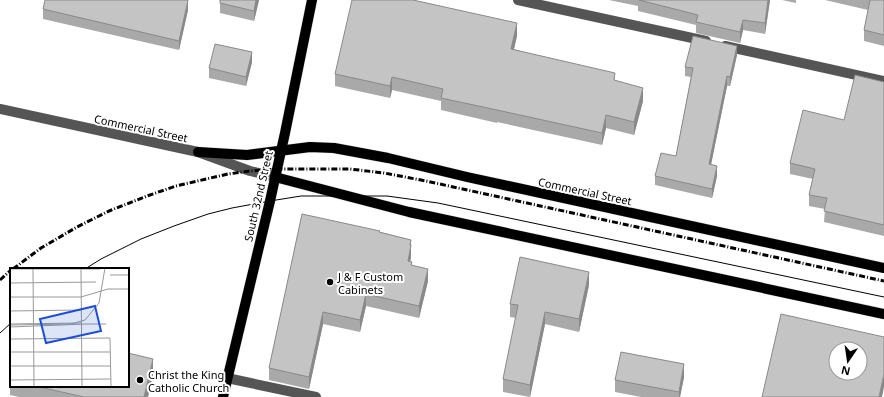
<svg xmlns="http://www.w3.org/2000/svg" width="884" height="397" font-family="'Noto Sans',sans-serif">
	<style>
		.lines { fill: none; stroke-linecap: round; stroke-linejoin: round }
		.major-casing { stroke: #dbdbdb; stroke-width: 11 }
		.minor { stroke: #555; stroke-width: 10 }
		.major { stroke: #000; stroke-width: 10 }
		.tram { stroke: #000; stroke-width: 1 }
		.rail { stroke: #000; stroke-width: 3; stroke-dasharray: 6 2 1 2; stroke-linecap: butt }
		.wall { fill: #a9a9a9 }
		.shaded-wall { fill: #898989 }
		.building { fill: #c4c4c4; stroke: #898989; fill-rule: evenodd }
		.poi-dot { fill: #000; stroke: #fff; stroke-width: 1.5 }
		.labels { text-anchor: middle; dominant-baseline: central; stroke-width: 4; stroke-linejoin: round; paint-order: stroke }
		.street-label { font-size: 11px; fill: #000; stroke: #fff }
		.poi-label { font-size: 11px; fill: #000; stroke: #fff; text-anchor: start }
		.inset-road { fill: none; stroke: #999; stroke-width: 1 }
		.view { fill: #1d4ed8; fill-opacity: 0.15; stroke: #1d4ed8; stroke-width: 2 }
		.inset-edge { fill: none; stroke: #000; stroke-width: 2 }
	</style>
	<rect width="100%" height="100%" fill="#fff"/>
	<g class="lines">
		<g class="major-casing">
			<g id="major">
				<polyline points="198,152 247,155 310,147 334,148 388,158 467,177 884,268"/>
				<polyline points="275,177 409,212 884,314"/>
				<polyline points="223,397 270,201 285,133 312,0"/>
			</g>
		</g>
		<g class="minor">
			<polyline points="518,0 706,41"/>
			<polyline points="725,46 884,81"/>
			<polyline points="0,109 198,152 250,171 275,177"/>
			<polyline points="227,378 316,397"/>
		</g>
		<use href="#major" class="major"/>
		<g class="tram">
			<polyline points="85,269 101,259 141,239 174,226 208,214 232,208 270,201 301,196 387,196 438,203 884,297"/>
			<polyline points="0,333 11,323"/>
		</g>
		<g class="rail">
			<polyline points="13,269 41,248 77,227 109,211 147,196 176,186 228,174 250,171 277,169 350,169 384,173 426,181 884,281"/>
			<polyline points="0,280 11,270"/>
		</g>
	</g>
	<g class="wall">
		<polygon points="220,0 259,0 254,21 220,13"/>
		<polygon points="609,0 770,0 765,34 743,30 740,43 696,33 696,25 638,11 638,6"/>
		<polygon points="782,0 796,0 796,3"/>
		<polygon points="825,0 884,0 884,46 864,41 864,30 868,10"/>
		<polygon points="43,9 188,10 179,50 43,19"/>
		<polygon points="517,36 514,49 615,81 643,101 634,135 606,128 602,145 497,122 497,123 441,110 441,101 392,90 390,98 335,86 335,74"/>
		<polygon points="737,55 730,86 727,86 711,165 717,176 712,198 655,185 655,176 676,156 691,77 685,76 685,67"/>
		<polygon points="252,62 246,86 209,78 209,68"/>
		<polygon points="884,82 884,236 824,222 825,209 809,206 809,195 813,179 790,174 790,163 844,120"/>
		<polygon points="380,232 411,240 411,257 410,262 412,266 428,281 419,318 366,306 360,332 323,324 309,389 269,380 269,368"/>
		<polygon points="589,285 579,332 545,324 530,397 503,392 503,379 516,318 510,317 510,304"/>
		<polygon points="11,372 11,386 128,386 153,374 148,397 19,397 10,395 10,380"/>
		<polygon points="684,377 680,397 641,397 615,392 615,380"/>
	</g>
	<g class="shaded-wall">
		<polygon points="188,0 188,10 179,50 179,41"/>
		<polygon points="256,0 259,0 254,21 254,11"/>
		<polygon points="768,0 770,0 765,34 765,23"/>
		<polygon points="743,20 743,30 740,43 740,32"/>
		<polygon points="517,23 517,36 511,61 511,49"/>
		<polygon points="737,46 737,55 730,86 730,77"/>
		<polygon points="252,52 252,62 246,86 246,77"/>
		<polygon points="727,76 727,86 709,174 709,164"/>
		<polygon points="392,77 392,90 390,98 390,86"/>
		<polygon points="643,88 643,101 634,135 634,122"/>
		<polygon points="606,115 606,128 602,145 602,133"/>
		<polygon points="717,166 717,176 712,198 712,189"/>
		<polygon points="411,240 411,257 408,273 408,261"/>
		<polygon points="428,269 428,281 419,318 419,306"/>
		<polygon points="589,272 589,285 579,332 579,319"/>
		<polygon points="366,294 366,306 360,332 360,320"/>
		<polygon points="323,312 323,324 309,389 309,377"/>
		<polygon points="545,312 545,324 530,397 530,385"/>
		<polygon points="153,359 153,374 148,397 144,397"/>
		<polygon points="684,364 684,377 680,397 679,397 679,392"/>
		<polygon points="884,374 884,387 882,397 879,397"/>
	</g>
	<g class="building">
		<polygon points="45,0 188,0 179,41 43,9"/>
		<polygon points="220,0 256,0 254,11 220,3"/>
		<polygon points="352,0 413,0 517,23 511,49 615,73 614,80 643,88 634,122 606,115 602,133 497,110 441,98 443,89 392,77 390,86 335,74"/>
		<polygon points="639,0 768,0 765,23 743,20 740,32 696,22 698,15"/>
		<polygon points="870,0 884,0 884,35 864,30"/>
		<polygon points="693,36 737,46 730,77 727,76 709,164 717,166 712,189 655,176 661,153 676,156 693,68 685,67"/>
		<polygon points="215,44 252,52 246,77 209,68"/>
		<polygon points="855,75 884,82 884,225 824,211 827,198 809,195 815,169 790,163 803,110 844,120"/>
		<polygon points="302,214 380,231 379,232 411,240 410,245 411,245 408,261 412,262 411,265 428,269 419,306 366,294 360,320 323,312 309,377 269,368"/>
		<polygon points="520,257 589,272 579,319 545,312 530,385 503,379 518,305 510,304"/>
		<path d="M781,314L884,337V374L879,397H762ZM836,349H860V373H836Z"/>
		<polygon points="621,352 684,364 679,392 615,380"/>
		<polygon points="128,353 153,359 144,397 84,397 35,386 128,386"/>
		<polygon points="11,372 11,380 10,380"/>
	</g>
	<g class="poi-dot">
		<circle cx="330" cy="282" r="4"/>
		<circle cx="140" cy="380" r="4"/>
	</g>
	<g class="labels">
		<g class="street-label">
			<text transform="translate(141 128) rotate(12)">Commercial Street</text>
			<text transform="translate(585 191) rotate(12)">Commercial Street</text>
			<text transform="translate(258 196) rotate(-77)">South 32nd Street</text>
		</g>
		<g class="poi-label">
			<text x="338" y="276">J &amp; F Custom<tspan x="338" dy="13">Cabinets</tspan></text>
			<text x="148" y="374">Christ the King<tspan x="148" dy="13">Catholic Church</tspan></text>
		</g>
	</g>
	<g transform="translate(10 268)">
		<rect width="119" height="119" fill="#fff"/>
		<path class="inset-road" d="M23,0L24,119M71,0L72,119M0,1H90M100,7H119M0,15L86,14M0,29H71L98,21H119M0,43L71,42M0,56L71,55M76,56H96M0,57L61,56L75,52L89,35L95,0M0,59L76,56M0,71L100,70L101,119M0,84H100M0,98H100M0,112L101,111"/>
		<path class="view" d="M85,38L91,63L36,75L30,51Z"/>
		<rect width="119" height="119" class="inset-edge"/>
	</g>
	<g transform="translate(848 361) rotate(193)"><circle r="19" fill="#ffffff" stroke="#999999"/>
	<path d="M0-3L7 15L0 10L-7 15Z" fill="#000000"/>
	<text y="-6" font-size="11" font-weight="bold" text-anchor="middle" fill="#000000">N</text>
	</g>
</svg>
